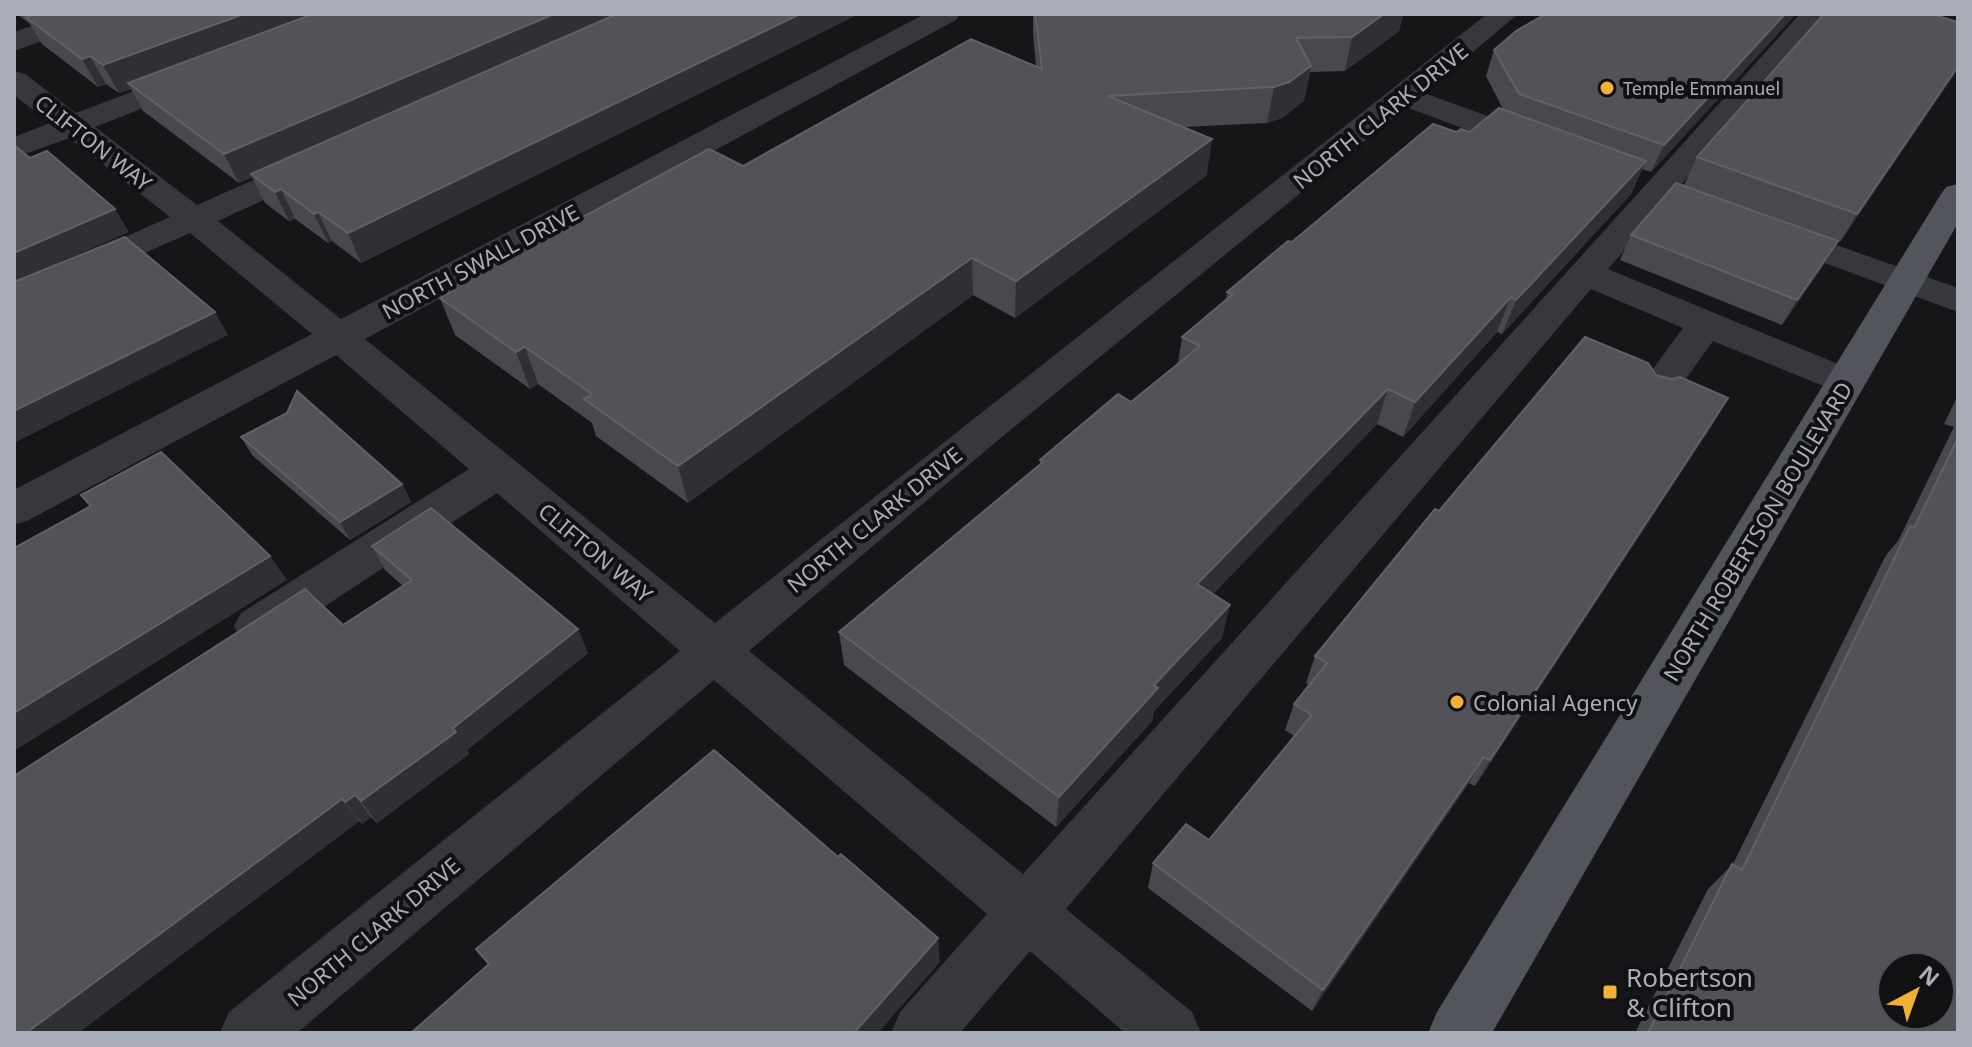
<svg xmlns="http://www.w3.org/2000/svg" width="1972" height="1047" font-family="'Noto Sans',sans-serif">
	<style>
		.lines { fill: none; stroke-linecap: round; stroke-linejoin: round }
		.minor { fill: #37383d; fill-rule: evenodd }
		.major { fill: #53555c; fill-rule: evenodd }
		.wall { fill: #47494d }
		.shaded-wall { fill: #2f3033 }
		.building { fill: #525359; stroke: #5f6168; stroke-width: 2; fill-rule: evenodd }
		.poi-dot { fill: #f2b134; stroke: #111113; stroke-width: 3 }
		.labels { text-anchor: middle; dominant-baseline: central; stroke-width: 8; stroke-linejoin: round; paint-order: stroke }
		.far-poi-label { font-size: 18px; fill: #a8adb8; stroke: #111113; text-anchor: start }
		.street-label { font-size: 22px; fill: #a8adb8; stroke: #111113 }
		.poi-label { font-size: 22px; fill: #a8adb8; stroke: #111113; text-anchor: start }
		.near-poi-label { font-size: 26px; fill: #a8adb8; stroke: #111113; text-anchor: start }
	</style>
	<rect width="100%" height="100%" fill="#161618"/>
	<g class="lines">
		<g class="minor">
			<polygon points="67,14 107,14 103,20 14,51 14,32"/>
			<polygon points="925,14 960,14 956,20 365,339 715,623 1487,14 1518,14 1424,93 1548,138 1553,145 1548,152 1537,155 1526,152 1406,107 997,441 749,651 1023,874 1800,14 1829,14 1608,269 1860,373 1866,382 1860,391 1846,395 1713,341 1670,401 1656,405 1642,401 1636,392 1683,328 1591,289 1066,909 1192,1012 1201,1033 1125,1033 1030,951 960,1033 891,1033 900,1012 987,914 714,680 297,1033 220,1033 229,1012 680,651 497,493 275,639 258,645 241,639 234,626 241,613 469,469 336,355 29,520 14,525 14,490 312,334 190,233 14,311 14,286 170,217 69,138 14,158 14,137 50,123 14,95 14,71 25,74 76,113 184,72 194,69 204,72 209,78 204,84 95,127 197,205 300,159 311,156 322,159 327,166 322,173 218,221 341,319"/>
			<polygon points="1774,223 1958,288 1958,312 1762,240 1757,233 1762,226"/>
		</g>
		<polygon class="major" points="1958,184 1958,223 1492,1033 1428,1033 1437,1012 1941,194 1946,187"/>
	</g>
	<g class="wall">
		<polygon points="17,14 858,14 361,263 332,241 328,243 295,219 289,221 265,203 252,177 239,183 143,111 131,89 119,93 106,84 98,87 42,44 30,24"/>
		<polygon points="1033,14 1403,14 1399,31 1345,71 1310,72 1304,101 1282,118 1267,123 1183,127 1207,175 1015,318 973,295 688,503 596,436 592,423 538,384 530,389 455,335 440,298 452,291 451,288 743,166 1036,67 1033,34"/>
		<polygon points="1543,14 1796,14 1651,172 1642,169 1631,194 1502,334 1497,332 1403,437 1377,424 1213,594 1222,638 1154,711 1152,721 1056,827 844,665 839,632 1040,464 1040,460 1131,402 1178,363 1182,337 1226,300 1227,292 1292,242 1456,132 1470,132 1503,109 1486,76 1494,50 1542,16"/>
		<polygon points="1824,14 1936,14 1935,15 1958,22 1958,69 1840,242 1838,241 1823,266 1782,325 1620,260 1631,235 1826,236 1684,185 1697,157"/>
		<polygon points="1656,375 1728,398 1711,427 1475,786 1469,783 1312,1011 1148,888 1153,863 1209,840 1294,736 1285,730 1294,704 1309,685 1306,683 1315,656 1439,511"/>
		<polygon points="1958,395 1958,1033 1635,1033 1708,889 1733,864 1886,555 1898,541 1954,427 1944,424"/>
		<polygon points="241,437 402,484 411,502 350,540 252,455"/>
		<polygon points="372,546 588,653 467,750 469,754 377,823 371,817 362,824 359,821 78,1033 343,625 403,586 385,570"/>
	</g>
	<g class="shaded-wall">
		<polygon points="244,14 328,14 128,83 131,89 119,93 103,65"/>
		<polygon points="554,14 623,14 251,174 252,177 239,183 224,154"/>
		<polygon points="800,14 858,14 361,263 348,233"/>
		<polygon points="1384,14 1403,14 1399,31 1345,71 1352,37"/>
		<polygon points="1785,14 1796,14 1651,172 1664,145"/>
		<polygon points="90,56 106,84 98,87 82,59"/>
		<polygon points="1311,66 1304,101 1282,118 1267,123 1274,87"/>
		<polygon points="1958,66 1958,69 1840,242 1857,214"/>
		<polygon points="1212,139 1207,175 1015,318 1016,281"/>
		<polygon points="1646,161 1631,194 1502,334 1516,300"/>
		<polygon points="281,189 295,219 289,221 275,192"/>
		<polygon points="115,209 129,232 14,283 14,253"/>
		<polygon points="318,212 332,241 328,243 314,214"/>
		<polygon points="1838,241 1823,266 1782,325 1797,300"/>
		<polygon points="972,258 973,295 688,503 678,466"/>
		<polygon points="1511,297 1497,332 1403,437 1415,402"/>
		<polygon points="215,312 228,335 14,443 14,411"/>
		<polygon points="525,347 538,384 530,389 516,352"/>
		<polygon points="1388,389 1377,424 1190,618 1197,584"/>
		<polygon points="1728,398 1711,427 1475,786 1490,760"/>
		<polygon points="402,484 411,502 350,540 340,522"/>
		<polygon points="270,556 287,580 14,751 14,713"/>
		<polygon points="1230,605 1222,638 1154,711 1152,721 1056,827 1059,797 1154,685"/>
		<polygon points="578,629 588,653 467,750 469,754 377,823 361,801"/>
		<polygon points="1484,757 1469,783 1312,1011 1323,990"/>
		<polygon points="355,795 371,817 362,824 345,802"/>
		<polygon points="342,799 359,821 78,1033 26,1033"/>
		<polygon points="938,938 940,962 878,1033 854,1033"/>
	</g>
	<g class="building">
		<polygon points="35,14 244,14 103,65 90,56 82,59 26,17"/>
		<polygon points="313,14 554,14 224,154 128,83"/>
		<polygon points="617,14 800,14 348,233 318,212 314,214 281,189 275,192 251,174"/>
		<polygon points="1035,14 1384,14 1352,37 1296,38 1311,66 1289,82 1274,87 1108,96 1212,139 1016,281 972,258 678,466 584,399 592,394 525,347 516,352 440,298 454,290 451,288 709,149 743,166 971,39 1042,69"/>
		<polygon points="1543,14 1785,14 1664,145 1519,94 1494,50 1516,31 1542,16"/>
		<polygon points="1824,14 1931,14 1958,22 1958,66 1857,214 1697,157"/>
		<polygon points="1499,108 1646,161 1516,300 1511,297 1415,402 1388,389 1197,584 1230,605 1154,685 1158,688 1059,797 839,632 1043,462 1040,460 1118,394 1131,402 1200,346 1182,337 1233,294 1227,292 1288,241 1292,242 1433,124 1456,132 1461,129 1470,132"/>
		<polygon points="14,145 30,158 47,151 115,209 14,253"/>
		<polygon points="1676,183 1838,241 1797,300 1631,235"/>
		<polygon points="125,237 215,312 14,411 14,282"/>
		<polygon points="1585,337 1648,363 1656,375 1671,379 1680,377 1728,398 1490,760 1484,757 1323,990 1153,863 1186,824 1209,840 1312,715 1294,704 1327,663 1315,656 1435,509 1439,511"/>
		<polygon points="297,391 402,484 340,522 241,437 287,413"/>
		<path d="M1958,438V1033H1648L1732,864L1742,870L1910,526L1914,528ZM1892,967H1940V1015H1892Z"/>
		<polygon points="161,452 270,556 14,713 14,548 91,506 81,495"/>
		<polygon points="431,508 578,629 453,728 456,732 361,801 355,795 345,802 342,799 26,1033 14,1033 14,776 305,589 343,625 412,580 372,546"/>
		<polygon points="714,750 838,857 841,854 938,938 854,1033 411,1033 489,964 476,949"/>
	</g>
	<g class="poi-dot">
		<circle cx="1607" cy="88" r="8"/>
		<circle cx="1457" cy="702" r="8"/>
		<rect x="1602" y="984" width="16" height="16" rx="4"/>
	</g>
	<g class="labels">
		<g class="far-poi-label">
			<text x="1623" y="88">Temple Emmanuel</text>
		</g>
		<g class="street-label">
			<text transform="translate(1380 115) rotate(-39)">NORTH CLARK DRIVE</text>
			<text transform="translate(94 142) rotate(38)">CLIFTON WAY</text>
			<text transform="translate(480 261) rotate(-28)">NORTH SWALL DRIVE</text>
			<text transform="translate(874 519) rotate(-39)">NORTH CLARK DRIVE</text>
			<text transform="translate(1757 531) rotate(-59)">NORTH ROBERTSON BOULEVARD</text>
			<text transform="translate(596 552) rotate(40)">CLIFTON WAY</text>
			<text transform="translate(373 931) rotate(-40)">NORTH CLARK DRIVE</text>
		</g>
		<g class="poi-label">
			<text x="1473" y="702">Colonial Agency</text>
		</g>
		<g class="near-poi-label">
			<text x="1626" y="977">Robertson<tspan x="1626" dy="30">&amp; Clifton</tspan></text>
		</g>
	</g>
	<rect width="1972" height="1047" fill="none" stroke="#a8adb8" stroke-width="32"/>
	<g transform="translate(1916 991) rotate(41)"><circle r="38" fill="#111113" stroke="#4d4f55" stroke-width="2"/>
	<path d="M0-6L14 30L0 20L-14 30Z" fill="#f2b134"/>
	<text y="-12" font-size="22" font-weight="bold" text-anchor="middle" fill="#a8adb8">N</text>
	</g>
</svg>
